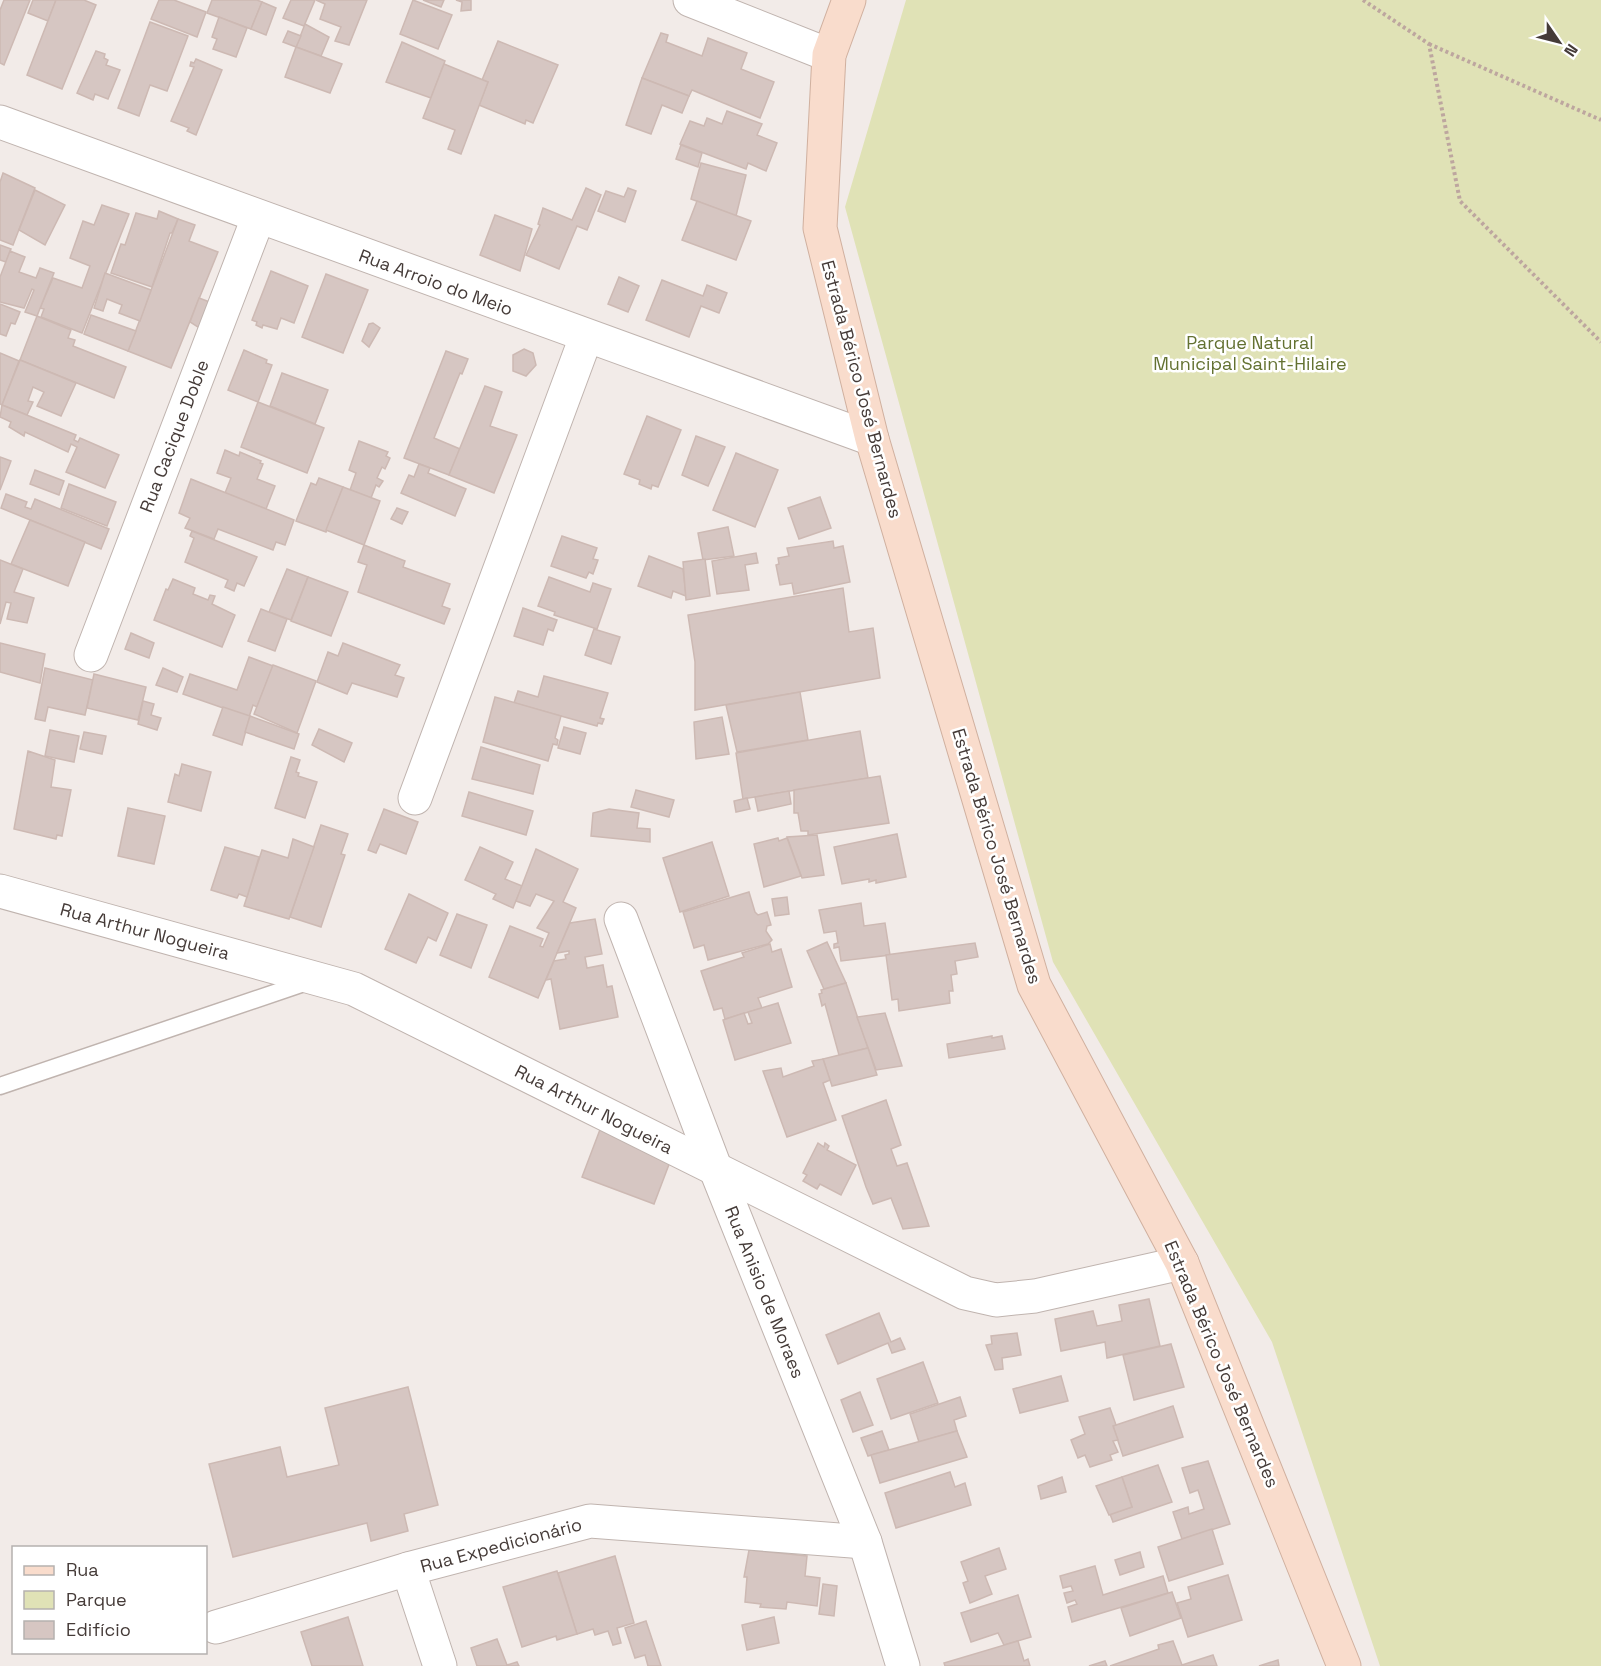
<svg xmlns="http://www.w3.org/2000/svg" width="1601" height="1666" font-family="'Space Grotesk',sans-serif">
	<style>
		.green { fill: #e0e2b6 }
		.building { fill: #d6c6c2; stroke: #cdb9b3; stroke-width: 1.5 }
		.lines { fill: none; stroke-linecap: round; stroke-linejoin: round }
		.service-casing { stroke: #c0b4af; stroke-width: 19 }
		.minor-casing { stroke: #c0b4af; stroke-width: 35 }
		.secondary-casing { stroke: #d0b09f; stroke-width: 35 }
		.path { stroke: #bda69f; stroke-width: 4; stroke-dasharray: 3 3; stroke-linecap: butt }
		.service { stroke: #fff; stroke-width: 16 }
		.minor { stroke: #fff; stroke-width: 33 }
		.secondary { stroke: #f9dccc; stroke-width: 33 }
		.labels { text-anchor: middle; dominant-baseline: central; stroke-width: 5; stroke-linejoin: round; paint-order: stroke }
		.street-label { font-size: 18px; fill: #453b38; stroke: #fff }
		.park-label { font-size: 18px; fill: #637131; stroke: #fff }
	</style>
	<rect width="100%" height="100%" fill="#f2ebe8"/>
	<polygon class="green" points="906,0 1601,0 1601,1666 1380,1666 1272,1342 1053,962 845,207"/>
	<g class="building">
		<polygon points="4,0 30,0 4,65 0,63 0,10"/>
		<polygon points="33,0 56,0 48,21 28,13"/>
		<polygon points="56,0 84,0 96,5 62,89 27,75"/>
		<polygon points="159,0 174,0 206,12 197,37 151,19"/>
		<polygon points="212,0 257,0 262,2 251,29 207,13"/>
		<polygon points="291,0 315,0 304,26 283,18"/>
		<polygon points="316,0 367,0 349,45 335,41 341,27 320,19 325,4"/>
		<polygon points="413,0 452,15 438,49 400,34"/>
		<polygon points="423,0 444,0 441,7"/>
		<polygon points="456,0 471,0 471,10 461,11 462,2"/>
		<polygon points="262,2 276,8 266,35 251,29"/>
		<polygon points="219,17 247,28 236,57 213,49 217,39 212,37"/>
		<polygon points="150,22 188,36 167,91 150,85 139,116 118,108"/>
		<polygon points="305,24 329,37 321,56 296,47"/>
		<polygon points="288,31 301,36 296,47 283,42"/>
		<polygon points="661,33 668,35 666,42 702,56 708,38 747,53 741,69 774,82 760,118 692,90 689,96 642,78"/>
		<polygon points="498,41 558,65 533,123 526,120 525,124 479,105 488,82 482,80"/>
		<polygon points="402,42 445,61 431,98 386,82"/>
		<polygon points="296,47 342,64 330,93 285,77"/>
		<polygon points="96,51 105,54 104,58 108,60 106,65 120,70 108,99 95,94 93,100 77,93"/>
		<polygon points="196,59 222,70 196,135 187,131 189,128 171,121 194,67 190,66 191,62 194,63"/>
		<polygon points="444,64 488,82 461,154 448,149 455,130 423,118"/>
		<polygon points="642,78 689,96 682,113 662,105 651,134 626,125"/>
		<polygon points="727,111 762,124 757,135 777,143 766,171 748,163 746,169 680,144 690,121 704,126 707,118 722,124"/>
		<polygon points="681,145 702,153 698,167 676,159"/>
		<polygon points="701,163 746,175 736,216 691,199"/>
		<polygon points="3,173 35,188 13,245 0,240 0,182"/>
		<polygon points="586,188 601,195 587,230 577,226 559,269 526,255 540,225 538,224 543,208 572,220"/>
		<polygon points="628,188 636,191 625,222 598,211 606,191 624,197"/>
		<polygon points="35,190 65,205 45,245 19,230"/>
		<polygon points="697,201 751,221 736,260 682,240"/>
		<polygon points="102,205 129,214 82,333 41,317 44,309 40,308 53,278 82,288 90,266 70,258 83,221 94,225"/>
		<polygon points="159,211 178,219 172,233 170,233 152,287 111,273 121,244 125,245 136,213 157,219"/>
		<polygon points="495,215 532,229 520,271 480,255"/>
		<polygon points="178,219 195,225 189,241 218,252 171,368 128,351"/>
		<polygon points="0,245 11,249 6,262 0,260"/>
		<polygon points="10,251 25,257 19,272 36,278 40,268 54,273 37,316 25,312 34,290 32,289 24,308 0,302 0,277"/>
		<polygon points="271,271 308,286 294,323 281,318 277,329 263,325 262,328 256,325 257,322 252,320"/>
		<polygon points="105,273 151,290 140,321 119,313 122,305 107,299 103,311 94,308"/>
		<polygon points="326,274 368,290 343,353 302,337"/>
		<polygon points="619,277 639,286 628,312 608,304"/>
		<polygon points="662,280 703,296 707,285 727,293 719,313 701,306 689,337 646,320"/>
		<polygon points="199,298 215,304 204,331 190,322"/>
		<polygon points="0,304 20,312 15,324 11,323 6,336 0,334"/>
		<polygon points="91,315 136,331 128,351 84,334"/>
		<polygon points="37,316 71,330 68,338 75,340 73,346 126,367 114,398 20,360"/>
		<polygon points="373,323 380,328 369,347 362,341 369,324"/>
		<polygon points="524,349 533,353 536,365 526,376 513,371 513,355"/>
		<polygon points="244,350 267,360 266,363 272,365 258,402 228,390"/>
		<polygon points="446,351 468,359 462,374 460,373 434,438 460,449 449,475 404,458"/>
		<polygon points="0,353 19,361 2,405 0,404"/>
		<polygon points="20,360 76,383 61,416 37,406 44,392 33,387 28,401 33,402 27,415 2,405"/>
		<polygon points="282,373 328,390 315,424 270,406"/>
		<polygon points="485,386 502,392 490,426 517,435 494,493 449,475"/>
		<polygon points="258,402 324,428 307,473 241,447"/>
		<polygon points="2,405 76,435 74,440 78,442 80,438 119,455 105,488 66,472 77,447 71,444 68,452 25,432 24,436 9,427 11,422 0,417"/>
		<polygon points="647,416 681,430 658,487 652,485 651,489 639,484 640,480 624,474"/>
		<polygon points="696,436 725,447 708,486 682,475"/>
		<polygon points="359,441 388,452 386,456 390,458 385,469 382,467 377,478 383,481 379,487 376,485 371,498 350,490 356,473 349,470"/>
		<polygon points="225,450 239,456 240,452 261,461 260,463 263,464 257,479 275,486 266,509 225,493 231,478 217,473"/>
		<polygon points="736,453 778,470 755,527 713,510"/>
		<polygon points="0,457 11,461 0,490"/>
		<polygon points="419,464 430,468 428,473 466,489 455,516 401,493 409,475 414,477"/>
		<polygon points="35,470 64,481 59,495 30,484"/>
		<polygon points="319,478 343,487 326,532 296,521 311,483 316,485"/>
		<polygon points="191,479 294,520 285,545 276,542 273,550 218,529 214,539 185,528 190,518 179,513"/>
		<polygon points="69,484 116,502 107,526 61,508"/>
		<polygon points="343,487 380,501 364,545 326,530"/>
		<polygon points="6,494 27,502 25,507 31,509 35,499 109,529 101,549 1,508"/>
		<polygon points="820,497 831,528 799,539 788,508"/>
		<polygon points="397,508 408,512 402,524 391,519"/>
		<polygon points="30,520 85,542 68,586 11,564"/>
		<polygon points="728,527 734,556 703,560 698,533"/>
		<polygon points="192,531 257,557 244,586 237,583 234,591 225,587 228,580 185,562 194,538 190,536"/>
		<polygon points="562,536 597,548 593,559 598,560 593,574 589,572 586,578 551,566"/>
		<polygon points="833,541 834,548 843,546 850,582 794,594 792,583 780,585 776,565 779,564 778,558 789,556 787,548"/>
		<polygon points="364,545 405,561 403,567 450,584 442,606 450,609 444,624 358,592 367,565 358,562"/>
		<polygon points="756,553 758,563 745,565 749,590 717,594 712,561"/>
		<polygon points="649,556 683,569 686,596 673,591 671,598 638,586"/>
		<polygon points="705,559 710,596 686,600 683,562"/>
		<polygon points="0,560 23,569 14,592 34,598 27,623 7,619 11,603 6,602 0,624"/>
		<polygon points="287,569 308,577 291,620 269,612"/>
		<polygon points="308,577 348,592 331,636 291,621"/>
		<polygon points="549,577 590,592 593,583 611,589 597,629 554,615 555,612 538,606"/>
		<polygon points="173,579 195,588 193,594 208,600 210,595 215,596 212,604 235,615 222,647 154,620 166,589 168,590"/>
		<polygon points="843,588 849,632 873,628 880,678 695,710 695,662 688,615"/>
		<polygon points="523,608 557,620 553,631 548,629 543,645 514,636"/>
		<polygon points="261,609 287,619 275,651 248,641"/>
		<polygon points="594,629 620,637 611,664 585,655"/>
		<polygon points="131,633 154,643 149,658 125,649"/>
		<polygon points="0,643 45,654 40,683 0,672"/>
		<polygon points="343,643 400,665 395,675 404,678 397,697 352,683 347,694 317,682 328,652 338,656"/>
		<polygon points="249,657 273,666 257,707 253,705 249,717 183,694 190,674 237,690"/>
		<polygon points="273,665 316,681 297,733 254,714"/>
		<polygon points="45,668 93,680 85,715 48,707 45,721 35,719"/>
		<polygon points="163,668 183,677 177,692 156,685"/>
		<polygon points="94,674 146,687 138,720 87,708"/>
		<polygon points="544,676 608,693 600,718 604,719 602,724 598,723 597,726 514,703 518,691 538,697"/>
		<polygon points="800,692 808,740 737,752 726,705"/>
		<polygon points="495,697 561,716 555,738 558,740 557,745 553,744 548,761 483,742"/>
		<polygon points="143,701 154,704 151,715 161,718 157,730 138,724"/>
		<polygon points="223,707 250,716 242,745 213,735"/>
		<polygon points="250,716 299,734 294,749 245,732"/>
		<polygon points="722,717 729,754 696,759 694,722"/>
		<polygon points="564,727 586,733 580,754 558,748"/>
		<polygon points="319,729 352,743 344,762 312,745"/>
		<polygon points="50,730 79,736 74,762 45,756"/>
		<polygon points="860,731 868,778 743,799 736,753"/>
		<polygon points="84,732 106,736 102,754 80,749"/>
		<polygon points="481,747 540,765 533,794 472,779"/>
		<polygon points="28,751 55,760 51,787 71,790 62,836 57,835 56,839 14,829"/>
		<polygon points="291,757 300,760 296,772 299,773 298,776 317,782 305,818 275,808"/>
		<polygon points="182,764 211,772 201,811 168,802 175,774 179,776"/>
		<polygon points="880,776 889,823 808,835 808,831 801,831 798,813 794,813 794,790"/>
		<polygon points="636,790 674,800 669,817 631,807"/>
		<polygon points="789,791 791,804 758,811 755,797"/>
		<polygon points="469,792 533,811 526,835 462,816"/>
		<polygon points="747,798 750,809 736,812 734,801"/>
		<polygon points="128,808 165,816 154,864 118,856"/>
		<polygon points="384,809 418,822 406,854 380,844 376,853 368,850"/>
		<polygon points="609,809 639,813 637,828 650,829 650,842 591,836 593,813"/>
		<polygon points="321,825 348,834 341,854 345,855 321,927 290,917"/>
		<polygon points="897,834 906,877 876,883 876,880 869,882 869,879 842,884 834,847"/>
		<polygon points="817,835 824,875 802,878 787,837"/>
		<polygon points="778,838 779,841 787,838 801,876 764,887 754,844"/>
		<polygon points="293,839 314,847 289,919 244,906 262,850 288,858"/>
		<polygon points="712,842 729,896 680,912 663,858"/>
		<polygon points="225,847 259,857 247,897 239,894 237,898 211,890"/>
		<polygon points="480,847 513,862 505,879 522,886 513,908 493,899 496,894 465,880"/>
		<polygon points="536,849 578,869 563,902 576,908 538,998 489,977 510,926 543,939 540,946 543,947 549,933 537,928 554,901 536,894 530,906 516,901"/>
		<polygon points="749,892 755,912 758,915 767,912 771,925 767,926 766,931 772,940 768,944 708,960 704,945 694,948 683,912"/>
		<polygon points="409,894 448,913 436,941 428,937 416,963 385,949"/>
		<polygon points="787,897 789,914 775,916 772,899"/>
		<polygon points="861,903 864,926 885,923 890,955 841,961 839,947 834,948 834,944 838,943 836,931 824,933 819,910"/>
		<polygon points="457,914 487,925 471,968 440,955"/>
		<polygon points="595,919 602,954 585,957 587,968 603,965 607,987 612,986 618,1017 560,1029 551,979 546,980 554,961 566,959 565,955 569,954 569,951 557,953 570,923"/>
		<polygon points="827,942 846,983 824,989 807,951"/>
		<polygon points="975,943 978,957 955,961 957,974 951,975 953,991 949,991 950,1003 899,1011 898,999 892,1000 886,955"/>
		<polygon points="770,944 772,952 781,949 792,987 758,998 762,1008 725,1019 722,1008 714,1010 701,971 744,957 742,953"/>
		<polygon points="846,983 868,1048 839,1055 825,1004 822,1006 819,994 822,993 821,990"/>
		<polygon points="778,1003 791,1043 735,1060 723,1020 744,1013 748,1024 752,1023 748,1012"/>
		<polygon points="885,1013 902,1066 876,1070 857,1017"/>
		<polygon points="992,1036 992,1038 1002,1036 1005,1049 949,1058 947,1044"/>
		<polygon points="868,1048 877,1075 832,1086 823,1059"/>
		<polygon points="823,1059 830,1080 823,1083 836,1120 787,1137 763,1071 781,1068 783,1077 814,1066 812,1061"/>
		<polygon points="886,1100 901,1145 891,1149 897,1166 907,1163 929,1226 903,1229 891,1198 873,1204 866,1187 842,1116"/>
		<polygon points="601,1127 673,1154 654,1204 582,1177"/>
		<polygon points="818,1143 824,1147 825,1143 829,1146 827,1150 856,1165 841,1195 820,1184 817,1189 803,1181 807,1175 803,1173"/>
		<polygon points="1149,1299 1160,1346 1107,1358 1105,1342 1061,1351 1055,1319 1093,1311 1097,1326 1122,1321 1119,1305"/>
		<polygon points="879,1313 891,1342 900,1338 905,1349 892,1353 888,1343 838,1364 826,1335"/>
		<polygon points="1017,1333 1021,1355 1002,1358 1003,1369 995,1370 986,1345 992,1344 991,1336"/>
		<polygon points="1171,1344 1184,1387 1134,1400 1123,1355"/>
		<polygon points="923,1362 938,1403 891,1419 877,1379"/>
		<polygon points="1061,1376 1068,1401 1020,1413 1013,1389"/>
		<polygon points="408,1387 438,1505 404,1514 408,1531 371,1541 367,1523 233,1557 209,1464 280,1447 287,1477 339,1465 325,1408"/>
		<polygon points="860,1392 873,1425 853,1432 841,1400"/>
		<polygon points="960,1397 966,1416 954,1420 957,1431 919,1442 910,1414"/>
		<polygon points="1173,1406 1183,1437 1123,1456 1113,1426"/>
		<polygon points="1110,1408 1116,1425 1113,1426 1118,1440 1113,1441 1118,1452 1110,1455 1112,1460 1090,1467 1085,1455 1078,1458 1071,1440 1085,1434 1079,1417"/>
		<polygon points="882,1431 889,1450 868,1456 861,1438"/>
		<polygon points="957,1431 967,1457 880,1483 871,1455"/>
		<polygon points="1208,1461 1230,1524 1182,1539 1173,1512 1188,1507 1189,1514 1204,1509 1198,1490 1190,1493 1182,1468"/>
		<polygon points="1158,1465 1172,1502 1113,1522 1110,1514 1132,1507 1122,1477"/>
		<polygon points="950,1472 955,1487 965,1483 971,1505 896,1528 885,1493"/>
		<polygon points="1062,1477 1066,1492 1041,1499 1038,1486"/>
		<polygon points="1122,1477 1132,1507 1109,1515 1096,1486"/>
		<polygon points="1212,1529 1223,1564 1169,1581 1158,1547"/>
		<polygon points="999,1548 1006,1569 985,1576 992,1594 970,1603 963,1583 968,1581 961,1562"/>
		<polygon points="749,1550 807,1556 805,1576 820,1578 817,1606 787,1602 786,1609 760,1607 761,1604 745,1602 747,1577 744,1577"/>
		<polygon points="1140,1552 1144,1567 1120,1575 1115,1560"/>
		<polygon points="615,1556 634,1623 617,1628 621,1643 613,1645 608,1631 595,1635 593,1629 577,1634 558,1573"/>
		<polygon points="1095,1566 1103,1595 1163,1576 1168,1593 1072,1622 1068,1607 1077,1604 1075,1600 1067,1603 1064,1593 1073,1591 1071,1586 1063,1588 1060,1576"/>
		<polygon points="557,1571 577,1634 557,1640 556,1636 522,1647 503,1587"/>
		<polygon points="1228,1575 1242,1620 1188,1637 1177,1603 1191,1599 1188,1587"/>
		<polygon points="823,1584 837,1586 834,1616 819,1614"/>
		<polygon points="1172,1592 1181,1618 1130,1636 1121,1608"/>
		<polygon points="1018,1595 1031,1637 1004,1645 998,1633 971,1642 961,1613"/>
		<polygon points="348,1617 363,1666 312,1666 301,1632"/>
		<polygon points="774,1617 779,1643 747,1650 742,1625"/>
		<polygon points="646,1621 661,1666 648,1666 645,1655 635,1658 625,1628"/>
		<polygon points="497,1639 507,1665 517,1662 519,1666 477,1666 471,1648"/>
		<polygon points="1018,1641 1024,1661 1028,1659 1030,1666 945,1666 944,1663"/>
		<polygon points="1173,1641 1182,1665 1213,1655 1217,1666 1110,1666 1159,1649 1158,1645"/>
		<polygon points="1278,1660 1279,1666 1259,1666"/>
		<polygon points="1105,1661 1107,1666 1089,1666"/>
	</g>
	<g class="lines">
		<g class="service-casing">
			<polyline id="service" points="0,1086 310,981"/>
		</g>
		<g class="minor-casing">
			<g id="minor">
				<polyline points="690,0 829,55"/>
				<polyline points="0,122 872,439"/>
				<polyline points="91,655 258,218"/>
				<polyline points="415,798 586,337"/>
				<polyline points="0,891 354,989 965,1293 996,1300 1035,1296 1182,1263"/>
				<polyline points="621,919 716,1170 865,1542 903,1666"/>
				<polyline points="408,1569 440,1666"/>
				<polyline points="216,1627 408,1569 590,1521 865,1542"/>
			</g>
		</g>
		<g class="secondary-casing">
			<polyline id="secondary" points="849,0 829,55 820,228 872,439 1034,985 1182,1263 1344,1666"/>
		</g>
		<g class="path">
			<polyline points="1363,0 1429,44 1460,201 1601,342"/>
			<polyline points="1429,44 1601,120"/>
		</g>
		<use href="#service" class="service"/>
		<use href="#minor" class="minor"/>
		<use href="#secondary" class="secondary"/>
	</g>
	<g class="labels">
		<g class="street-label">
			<text transform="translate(436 282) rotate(20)">Rua Arroio do Meio</text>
			<text transform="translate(862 389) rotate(75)">Estrada Bérico José Bernardes</text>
			<text transform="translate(174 436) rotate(-69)">Rua Cacique Doble</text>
			<text transform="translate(997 856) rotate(73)">Estrada Bérico José Bernardes</text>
			<text transform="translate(145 931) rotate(15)">Rua Arthur Nogueira</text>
			<text transform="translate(594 1109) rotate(27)">Rua Arthur Nogueira</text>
			<text transform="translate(765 1292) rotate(68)">Rua Anisio de Moraes</text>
			<text transform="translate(1222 1364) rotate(67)">Estrada Bérico José Bernardes</text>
			<text transform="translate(501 1545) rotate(-15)">Rua Expedicionário</text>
		</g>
		<g class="park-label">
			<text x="1250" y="342">Parque Natural<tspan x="1250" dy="21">Municipal Saint-Hilaire</tspan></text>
		</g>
	</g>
	<rect x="12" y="1546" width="195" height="108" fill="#ffffff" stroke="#b5b1af" stroke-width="1.5"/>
	<rect x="24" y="1566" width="30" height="9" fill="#f9dccc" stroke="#b5b1af" stroke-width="1.5"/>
	<text x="66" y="1576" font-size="18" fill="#453b38">Rua</text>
	<rect x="24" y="1591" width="30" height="18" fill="#e0e2b6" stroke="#b5b1af" stroke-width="1.5"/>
	<text x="66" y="1606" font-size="18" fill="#453b38">Parque</text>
	<rect x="24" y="1621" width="30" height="18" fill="#d6c6c2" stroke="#b5b1af" stroke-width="1.5"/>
	<text x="66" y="1636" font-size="18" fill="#453b38">Edifício</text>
	<g transform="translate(1559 42) rotate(125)" stroke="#ffffff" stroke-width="4.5" paint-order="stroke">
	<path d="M0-4.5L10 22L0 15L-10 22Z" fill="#453b38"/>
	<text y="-9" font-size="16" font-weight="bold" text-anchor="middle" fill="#453b38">N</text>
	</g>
</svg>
